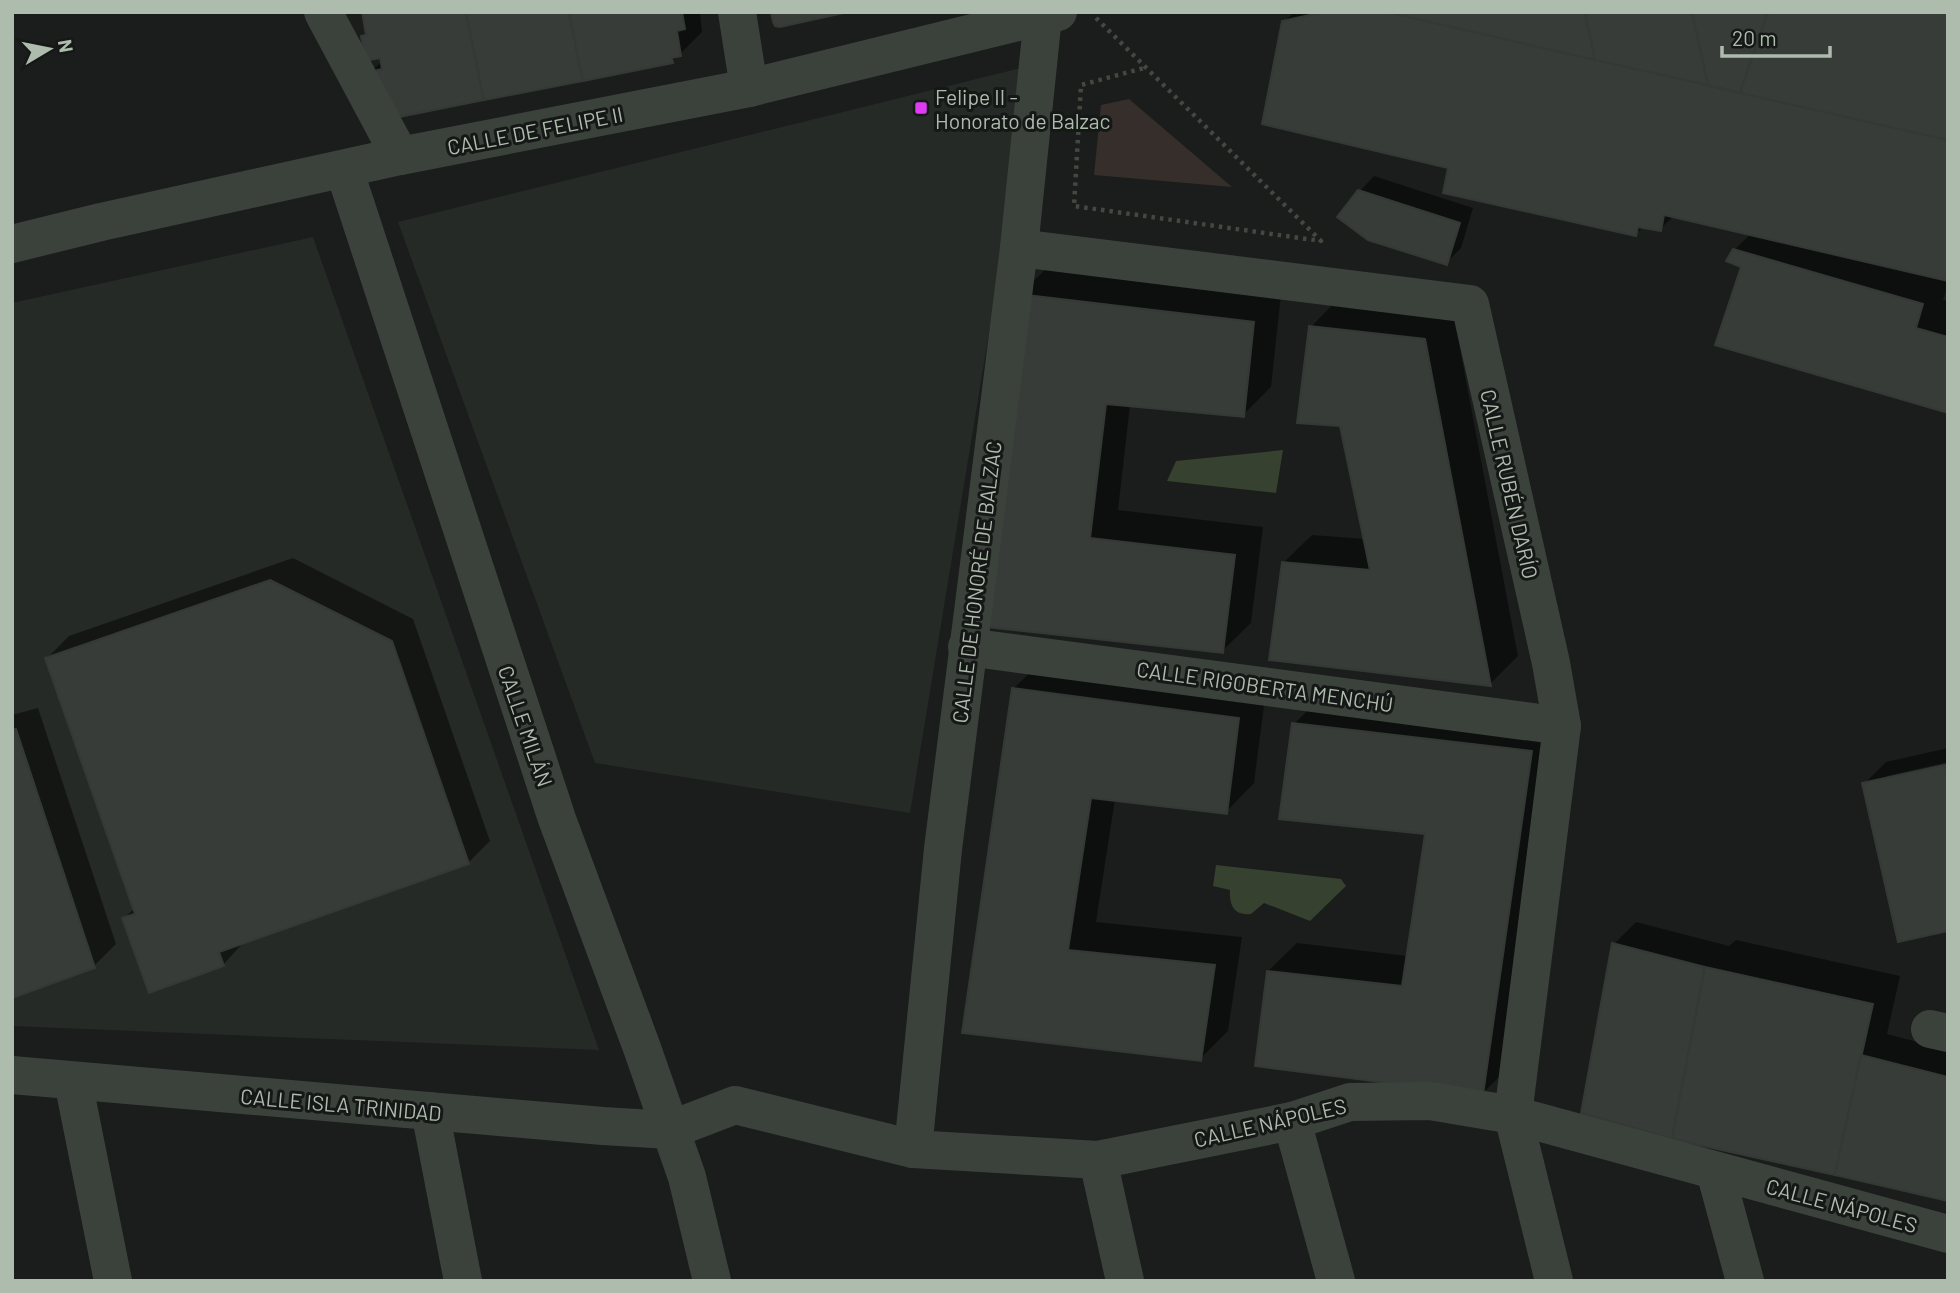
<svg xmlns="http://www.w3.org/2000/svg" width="1960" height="1293" font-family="Barlow,sans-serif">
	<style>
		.built { fill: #262a27 }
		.green { fill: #352e2a }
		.water { fill: #364130 }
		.shadow { fill: #0007 }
		.building { fill: #373c38; stroke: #343935; stroke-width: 2 }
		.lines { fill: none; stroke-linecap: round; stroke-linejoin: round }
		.path { stroke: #424941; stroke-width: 4.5; stroke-dasharray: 3.5 5; stroke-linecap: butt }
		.minor { stroke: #3b423c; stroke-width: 38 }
		.poi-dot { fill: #dd3cf3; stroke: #151816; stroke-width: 2.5 }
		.labels { text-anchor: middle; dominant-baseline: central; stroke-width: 6; stroke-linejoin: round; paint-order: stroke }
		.poi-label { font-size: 21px; fill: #aebcad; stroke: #151816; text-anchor: start }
		.street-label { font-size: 21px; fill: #aebcad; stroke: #151816 }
	</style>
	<rect width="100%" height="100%" fill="#1a1d1b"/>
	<g class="built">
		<polygon points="1033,65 910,813 595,763 398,222"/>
		<polygon points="313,237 599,1050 12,1026 12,303"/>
	</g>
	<polygon class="green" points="1129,99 1232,187 1094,175 1101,105"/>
	<g class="water">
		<polygon points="1283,450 1276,493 1167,481 1176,461"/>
		<path d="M1216,865L1341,879L1346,886L1310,921L1264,903L1251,914C1234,916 1229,905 1230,890L1213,886Z"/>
	</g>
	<g class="shadow">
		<polygon points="364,12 700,12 702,32 672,62 371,72 382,61 381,56 362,37 368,32"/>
		<polygon points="1294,12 1948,12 1948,284 1943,300 1948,301 1948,411 1743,266 1734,250 1751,234 1674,216 1660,229 1644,226 1636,234 1450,166 1284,22"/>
		<polygon points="1374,176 1473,208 1461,248 1446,263 1360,191"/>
		<polygon points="1049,266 1281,294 1271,387 1243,415 1130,405 1118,510 1263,527 1251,623 1222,651 980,624 1020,294"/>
		<polygon points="1339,298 1453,312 1518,656 1490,684 1283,563 1312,535 1365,539 1341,425 1311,327"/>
		<polygon points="293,558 413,619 490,841 468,863 244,942 223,965 124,918 135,908 47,658 69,636"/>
		<polygon points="1042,661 1266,690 1254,783 1226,812 1115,799 1096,922 1242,937 1228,1031 1200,1059 964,1032 1013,689"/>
		<polygon points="1322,696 1559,723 1511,1065 1482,1094 1268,971 1297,943 1408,956 1427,833 1294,724"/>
		<polygon points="38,708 116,944 94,966 12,996 12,715"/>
		<polygon points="1948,748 1948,762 1887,776 1887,779 1948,766 1948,929 1864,784 1886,762"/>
		<polygon points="1636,922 1729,946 1736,940 1900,976 1887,1034 1948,1050 1948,1199 1614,944"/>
	</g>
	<g class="building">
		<polygon points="362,12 466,12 484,100 389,119 369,72 382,69 380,58 365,61 361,36 366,35"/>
		<polygon points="466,12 569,12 583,81 484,100"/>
		<polygon points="569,12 682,12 685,29 677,31 681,56 672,58 673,63 583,81"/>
		<polygon points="771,12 848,12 780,27 775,26 773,22"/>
		<polygon points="1323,12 1387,12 1948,140 1948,281 1664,215 1661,231 1638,227 1636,236 1443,193 1448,168 1262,124 1282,21"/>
		<polygon points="1387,12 1585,12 1595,60"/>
		<polygon points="1585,12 1692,12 1708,85 1595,60"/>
		<polygon points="1692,12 1768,12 1740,93 1708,85"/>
		<polygon points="1768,12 1948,12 1948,140 1740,93"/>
		<polygon points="1358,190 1460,223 1447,265 1368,240 1337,217"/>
		<polygon points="1733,249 1923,304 1916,328 1948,337 1948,413 1715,345 1741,267 1726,261"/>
		<polygon points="1018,294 1254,322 1244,417 1106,404 1090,538 1235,555 1223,653 978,626"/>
		<polygon points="1309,326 1425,339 1491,686 1269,660 1282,562 1370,570 1340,426 1297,423"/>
		<polygon points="270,580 392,641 469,864 219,952 224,966 149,993 122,918 135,914 45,658"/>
		<polygon points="1012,688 1239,718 1227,814 1091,798 1068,950 1215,965 1201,1061 962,1033"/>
		<polygon points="1292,723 1532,751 1483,1095 1255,1066 1267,971 1402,986 1425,834 1279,819"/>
		<polygon points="16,729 95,968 12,998 12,730"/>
		<polygon points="1945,765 1948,779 1948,931 1898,942 1862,783"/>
		<polygon points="1612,943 1705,967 1672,1139 1581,1113"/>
		<polygon points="1705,967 1873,1004 1835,1175 1672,1139"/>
		<polygon points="1861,1055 1948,1077 1948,1201 1835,1175"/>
	</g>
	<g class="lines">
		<polyline class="path" points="1096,18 1321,241 1074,206 1081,85 1144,68"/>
		<g class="minor">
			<polyline points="323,12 400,156"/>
			<polyline points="737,12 749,88"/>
			<polyline points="344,169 557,819 642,1048 687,1177 712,1281"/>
			<polyline points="12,244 101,222 400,156 749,88 1058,12"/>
			<polyline points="1019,248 1470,304 1551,663 1562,726 1513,1115 1554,1281"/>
			<polyline points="967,647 1562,726"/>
			<polyline points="1930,1029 1948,1033"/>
			<polyline points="12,1075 603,1126 670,1130 735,1105 913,1149 1098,1160 1292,1121 1350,1102 1430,1101 1513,1115 1948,1234"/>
			<polyline points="73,1081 113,1281"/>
			<polyline points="430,1111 463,1281"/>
			<polyline points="1292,1121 1336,1281"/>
			<polyline points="913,1149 943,849 1019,248 1043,16"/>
			<polyline points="1098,1160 1125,1281"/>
			<polyline points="1715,1171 1745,1281"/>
		</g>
	</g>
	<rect class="poi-dot" x="914" y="101" width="14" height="14" rx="3.5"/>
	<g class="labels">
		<g class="poi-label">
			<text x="935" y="96">Felipe II -<tspan x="935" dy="24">Honorato de Balzac</tspan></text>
		</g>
		<g class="street-label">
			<text transform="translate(535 130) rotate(-11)">CALLE DE FELIPE II</text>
			<text transform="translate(1510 484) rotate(77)">CALLE RUBÉN DARÍO</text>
			<text transform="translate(976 582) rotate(-83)">CALLE DE HONORÉ DE BALZAC</text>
			<text transform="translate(1265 686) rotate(8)">CALLE RIGOBERTA MENCHÚ</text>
			<text transform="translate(526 726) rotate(71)">CALLE MILÁN</text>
			<text transform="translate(341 1104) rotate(5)">CALLE ISLA TRINIDAD</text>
			<text transform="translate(1270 1122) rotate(-13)">CALLE NÁPOLES</text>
			<text transform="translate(1842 1205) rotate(15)">CALLE NÁPOLES</text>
		</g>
	</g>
	<rect width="1960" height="1293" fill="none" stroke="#aebcad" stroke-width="28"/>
	<g transform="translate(49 49) rotate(80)" stroke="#151816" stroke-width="5" paint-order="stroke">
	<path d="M0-5L12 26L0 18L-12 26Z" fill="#aebcad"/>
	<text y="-10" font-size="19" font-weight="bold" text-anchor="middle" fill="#aebcad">N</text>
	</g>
	<path d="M1722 46v10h108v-10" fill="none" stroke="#aebcad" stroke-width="3.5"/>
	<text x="1732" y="46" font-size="21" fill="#aebcad" stroke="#151816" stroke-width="5" paint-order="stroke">20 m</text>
</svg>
